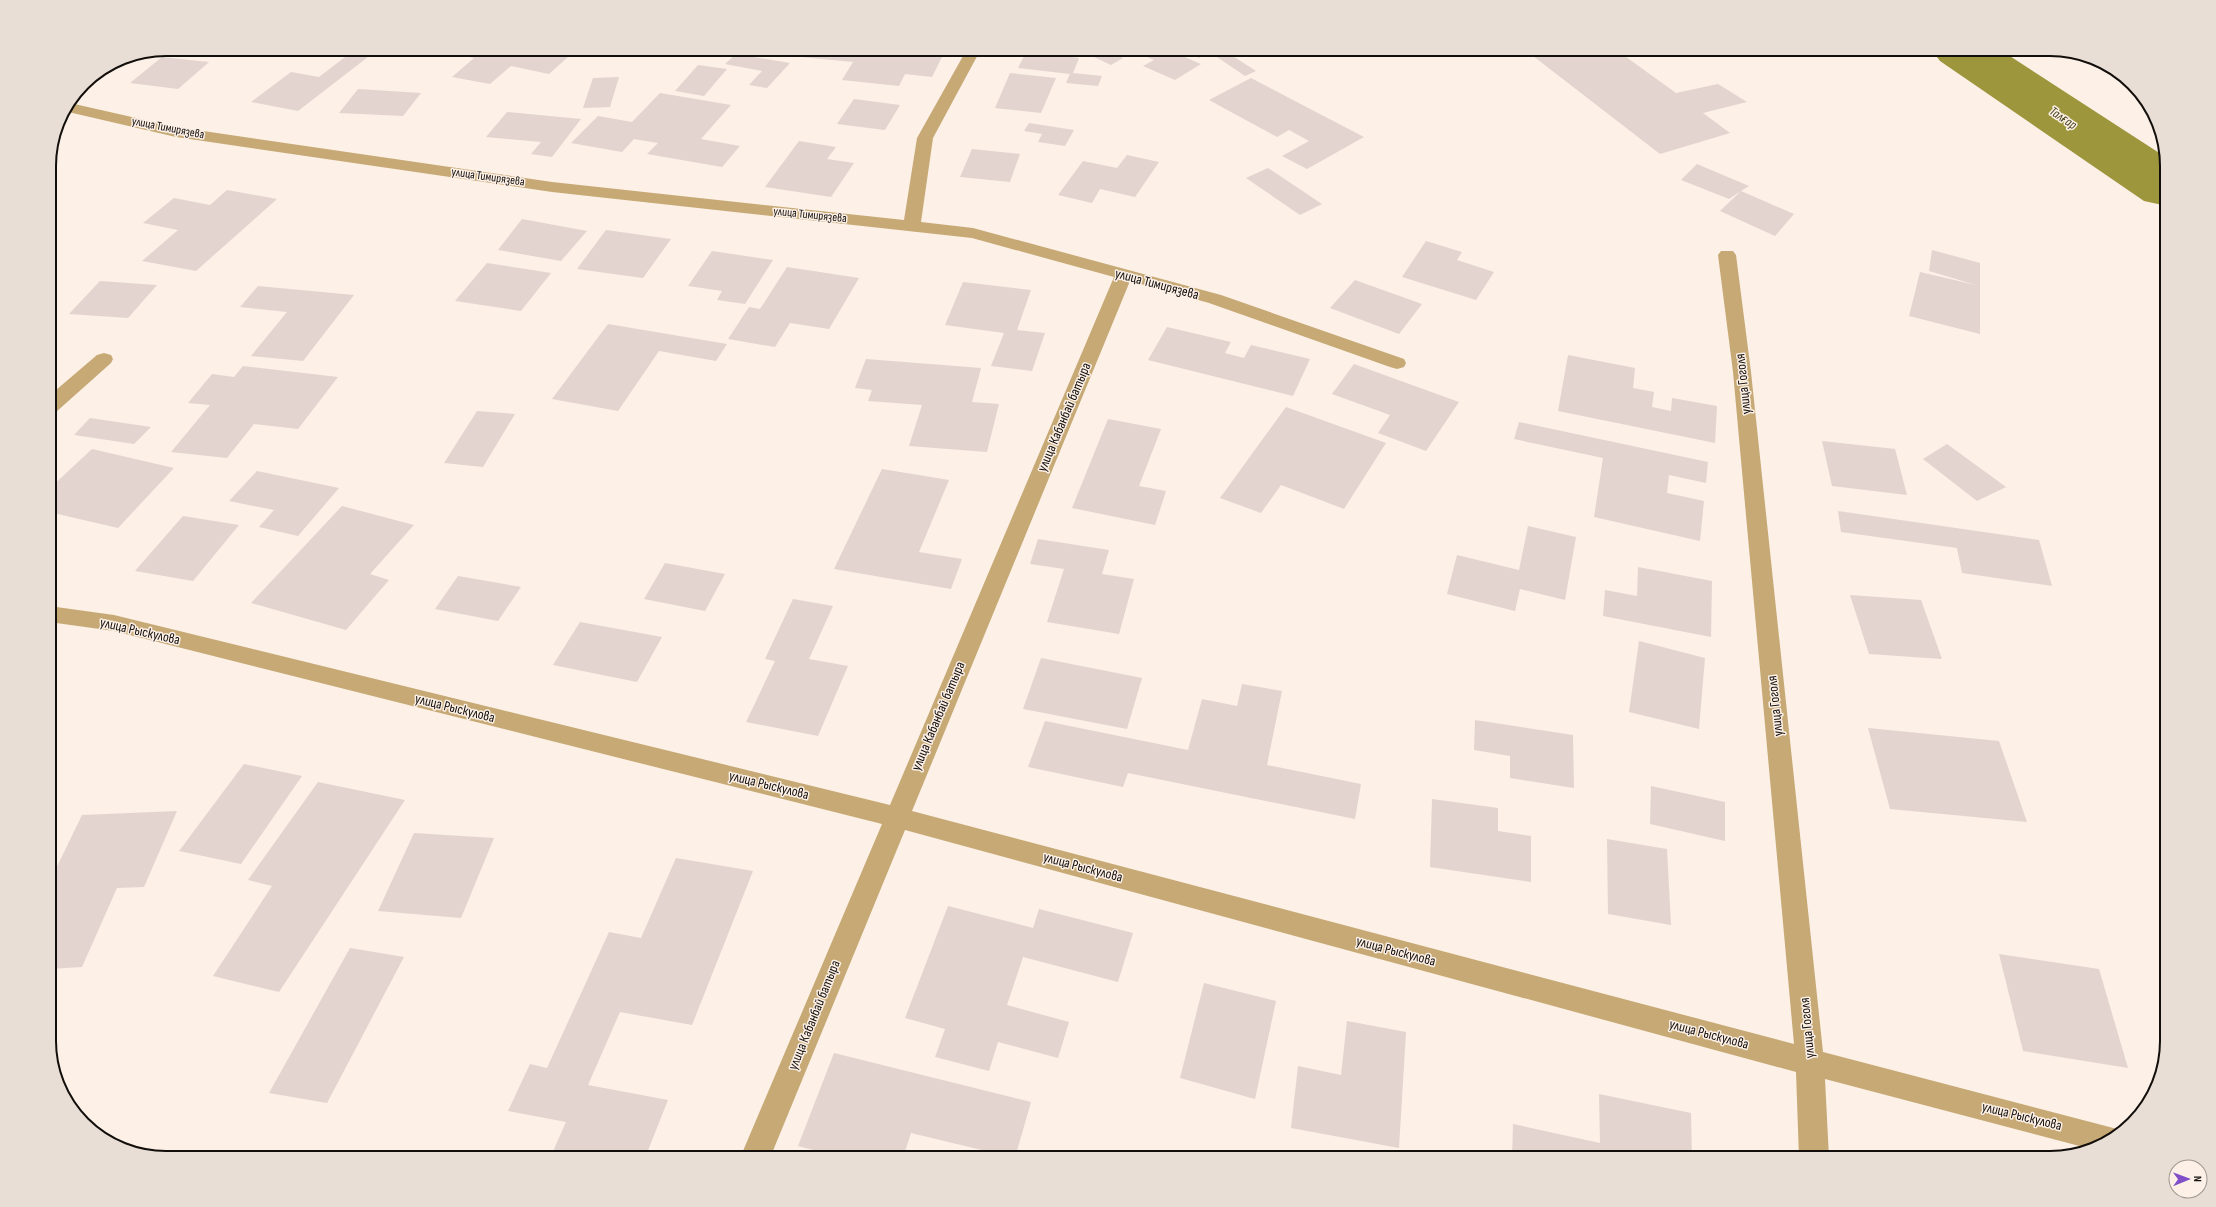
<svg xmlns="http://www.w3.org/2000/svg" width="2216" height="1207" font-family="'Sofia Sans Condensed',sans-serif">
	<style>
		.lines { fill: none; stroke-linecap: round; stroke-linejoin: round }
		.river { fill: #9d963c; fill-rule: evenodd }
		.building { fill: #e3d4d0 }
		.minor { fill: #c6a974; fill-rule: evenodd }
		.labels { text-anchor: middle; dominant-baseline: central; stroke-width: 3; stroke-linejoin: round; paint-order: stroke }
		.far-street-label { font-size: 12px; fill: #120e0b; stroke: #fcf0e7 }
		.far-water-label { font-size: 13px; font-style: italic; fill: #3f3c16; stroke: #fcf0e7 }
		.street-label { font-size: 14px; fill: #120e0b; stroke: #fcf0e7 }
		.rim { fill: none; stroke: #120e0b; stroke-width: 2 }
	</style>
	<rect width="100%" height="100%" fill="#fcf0e7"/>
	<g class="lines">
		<polygon class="river" points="1931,49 1999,49 2167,158 2167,206 2144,201 1940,61"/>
	</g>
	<g class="building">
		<polygon points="431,49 577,49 549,74 511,66 490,84 452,77 474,58"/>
		<polygon points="806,49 946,49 932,77 905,74 899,86 842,80 853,62 801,57"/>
		<polygon points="1077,49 1103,49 1123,58 1111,65"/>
		<polygon points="1128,49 1166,49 1201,64 1175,80 1143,66 1154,60"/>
		<polygon points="1178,49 1213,49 1199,58"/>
		<polygon points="1524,49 1615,49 1676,93 1718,84 1747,102 1703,113 1730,133 1660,154"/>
		<polygon points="1027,50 1079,58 1073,73 1102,76 1098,86 1066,83 1070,74 1018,68"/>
		<polygon points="1225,51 1256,71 1245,76 1214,55"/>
		<polygon points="349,54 368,57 298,111 251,102 291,72 319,77"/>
		<polygon points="736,54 790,63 767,88 749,85 762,71 725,64"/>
		<polygon points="162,57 209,62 178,89 130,83"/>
		<polygon points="698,65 727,69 704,96 675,91"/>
		<polygon points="1010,73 1056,78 1041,113 995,108"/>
		<polygon points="619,77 610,107 583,108 593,78"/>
		<polygon points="1251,78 1364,137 1307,169 1282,156 1309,141 1289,130 1277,137 1209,100"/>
		<polygon points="358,89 421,93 403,116 339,113"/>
		<polygon points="660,93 731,105 701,139 740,146 722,167 647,154 658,143 634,139 622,152 571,143 598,116 632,122"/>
		<polygon points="854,99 900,105 885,130 837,124"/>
		<polygon points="507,112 581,119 552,157 531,154 541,142 486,137"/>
		<polygon points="1029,123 1074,130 1065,146 1038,142 1042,134 1024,131"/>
		<polygon points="799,141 836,147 827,159 854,163 831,197 765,187"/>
		<polygon points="972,149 1020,154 1010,182 960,177"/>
		<polygon points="1127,155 1159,162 1135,197 1100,189 1092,203 1058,195 1083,161 1117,168"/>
		<polygon points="1697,164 1749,186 1741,191 1794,214 1775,236 1720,211 1741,191 1729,199 1681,180"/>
		<polygon points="1268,168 1322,204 1300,215 1246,178"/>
		<polygon points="227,190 277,199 196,271 142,261 178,230 143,223 174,198 210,205"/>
		<polygon points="522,219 587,231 561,261 498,250"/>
		<polygon points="606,230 671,239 643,278 577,269"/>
		<polygon points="1426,241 1462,252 1457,260 1494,272 1476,300 1402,277"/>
		<polygon points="1932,250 1980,263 1980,334 1909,316 1920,272 1976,285 1929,271"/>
		<polygon points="712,251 773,260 745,304 717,300 722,291 688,286"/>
		<polygon points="487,263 551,273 521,311 455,301"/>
		<polygon points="787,267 859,278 829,329 790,323 775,347 728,339 749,307 760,309"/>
		<polygon points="1355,280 1422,304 1399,334 1330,308"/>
		<polygon points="100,281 157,285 128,318 69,314"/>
		<polygon points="963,282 1031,290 1017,330 1045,333 1032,371 991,366 1004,333 945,325"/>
		<polygon points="258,286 354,295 303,361 251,356 287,312 240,307"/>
		<polygon points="608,324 727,344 716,361 659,351 618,411 552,399"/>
		<polygon points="1167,327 1231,342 1225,353 1244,358 1251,345 1310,359 1293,396 1148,360"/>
		<polygon points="1568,355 1635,368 1633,388 1654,392 1652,407 1671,411 1672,398 1717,406 1715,443 1558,411"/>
		<polygon points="866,359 981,368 972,402 999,404 987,452 909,446 922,405 868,401 872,390 855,388"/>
		<polygon points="1354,364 1459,402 1426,451 1378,433 1390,415 1332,394"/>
		<polygon points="243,366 338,377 298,429 254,424 227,458 171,452 210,405 188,403 212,374 234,377"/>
		<polygon points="1286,407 1386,443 1344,509 1281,485 1261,513 1220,498"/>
		<polygon points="477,411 515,414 483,467 444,463"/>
		<polygon points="90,418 151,427 134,444 74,435"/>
		<polygon points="1108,419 1161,429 1139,486 1166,491 1155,525 1072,508"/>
		<polygon points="1519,422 1708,462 1706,483 1669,475 1667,493 1704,501 1700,541 1594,517 1603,458 1514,439"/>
		<polygon points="1822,441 1895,449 1907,495 1832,486"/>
		<polygon points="1947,444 2006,487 1977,501 1923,459"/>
		<polygon points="92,449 174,468 118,528 49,512 49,489"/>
		<polygon points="882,469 949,480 919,552 962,559 951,589 834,569"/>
		<polygon points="257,471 339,488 298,536 259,527 274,510 229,501"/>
		<polygon points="342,506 414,525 370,574 389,580 346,630 251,603"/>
		<polygon points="1838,511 2039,540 2052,586 1962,573 1957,548 1841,532"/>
		<polygon points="183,516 239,525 193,581 135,571"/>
		<polygon points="1528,526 1576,537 1565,600 1520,589 1515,611 1447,594 1457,555 1519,570"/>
		<polygon points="1038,539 1109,550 1102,574 1134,579 1119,634 1047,622 1064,569 1030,564"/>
		<polygon points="665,563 725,574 705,611 644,599"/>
		<polygon points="1638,567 1712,581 1711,637 1603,616 1605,590 1637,596"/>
		<polygon points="458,576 521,587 498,621 435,609"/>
		<polygon points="1850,595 1921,600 1942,659 1869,654"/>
		<polygon points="793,599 833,606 809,659 848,666 818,736 746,722 775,661 765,659"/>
		<polygon points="580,622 662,637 637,682 553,665"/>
		<polygon points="1639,641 1705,658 1699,729 1629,712"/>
		<polygon points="1041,658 1142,678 1127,729 1023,709"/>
		<polygon points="1242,684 1282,691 1267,765 1361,784 1355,819 1128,773 1123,787 1028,767 1045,721 1188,750 1202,699 1237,706"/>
		<polygon points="1475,720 1573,735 1574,788 1510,778 1510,756 1474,750"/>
		<polygon points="1868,728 1999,741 2027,822 1890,809"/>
		<polygon points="244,764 302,776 241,864 179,851"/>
		<polygon points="318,782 405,800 279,992 213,976 272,886 248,880"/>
		<polygon points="1651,786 1725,802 1725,841 1650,824"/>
		<polygon points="1432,799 1498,808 1498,831 1531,836 1531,882 1430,867"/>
		<polygon points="177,811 144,887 117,888 82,967 49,969 49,883 82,815"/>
		<polygon points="414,833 494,838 461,918 378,911"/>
		<polygon points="1607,839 1667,849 1671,925 1608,914"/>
		<polygon points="676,858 753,871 692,1025 620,1012 588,1085 668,1100 645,1158 550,1158 566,1122 508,1111 530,1064 547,1068 609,932 641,938"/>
		<polygon points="948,906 1033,928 1039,909 1133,933 1118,982 1023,957 1007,1005 1069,1022 1058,1058 998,1042 989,1071 935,1057 945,1029 905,1018"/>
		<polygon points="350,948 404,957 327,1103 269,1093"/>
		<polygon points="1999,954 2099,969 2128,1068 2023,1051"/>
		<polygon points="1204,983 1276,1001 1255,1099 1180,1078"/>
		<polygon points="1347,1021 1406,1032 1399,1148 1291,1128 1298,1066 1341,1075"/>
		<polygon points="834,1053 1031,1102 1015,1158 911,1133 903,1158 844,1158 798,1146"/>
		<polygon points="1599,1094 1691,1113 1692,1158 1512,1158 1513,1124 1600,1143"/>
	</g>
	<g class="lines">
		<g class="minor">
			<polygon points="967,49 981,49 933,138 921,222 973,228 1221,295 1404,359 1406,363 1404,367 1397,369 1390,367 1209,303 1130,281 912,811 1794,1044 1733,372 1718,255 1721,251 1733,251 1736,255 1751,372 1823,1052 2121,1130 2109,1142 2087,1148 1825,1079 1829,1158 1799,1158 1796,1072 905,830 770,1158 740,1158 882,824 114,631 49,622 49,606 114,615 890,805 1114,277 972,238 552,192 176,137 64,111 70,103 176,127 552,182 904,220 917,138"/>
			<polygon points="104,353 111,355 113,359 111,363 56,412 49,413 49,396 97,355"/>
		</g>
	</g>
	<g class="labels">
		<g class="far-street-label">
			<text transform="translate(168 128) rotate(11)">улица Тимирязева</text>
			<text transform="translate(488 177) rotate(8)">улица Тимирязева</text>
			<text transform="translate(810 215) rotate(6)">улица Тимирязева</text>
		</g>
		<g class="far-water-label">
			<text transform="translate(2063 118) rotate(34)">Талғар</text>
		</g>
		<g class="street-label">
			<text transform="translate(1157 284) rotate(15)">улица Тимирязева</text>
			<text transform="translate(1743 384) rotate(-96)">улица Гоголя</text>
			<text transform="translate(1064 417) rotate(-67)">улица Кабанбай батыра</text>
			<text transform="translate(140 631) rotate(13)">улица Рыскулова</text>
			<text transform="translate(1775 706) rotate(-96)">улица Гоголя</text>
			<text transform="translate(455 708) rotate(14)">улица Рыскулова</text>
			<text transform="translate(938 716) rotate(-67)">улица Кабанбай батыра</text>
			<text transform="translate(769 785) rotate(14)">улица Рыскулова</text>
			<text transform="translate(1083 867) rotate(15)">улица Рыскулова</text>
			<text transform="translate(1396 951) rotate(15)">улица Рыскулова</text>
			<text transform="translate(814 1015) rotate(-68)">улица Кабанбай батыра</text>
			<text transform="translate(1807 1028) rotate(-95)">улица Гоголя</text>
			<text transform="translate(1709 1034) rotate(15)">улица Рыскулова</text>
			<text transform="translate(2022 1116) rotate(14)">улица Рыскулова</text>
		</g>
	</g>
	<path d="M0 0H2216V1207H0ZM166 56H2050A110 110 0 0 1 2160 166V1041A110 110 0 0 1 2050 1151H166A110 110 0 0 1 56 1041V166A110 110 0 0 1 166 56Z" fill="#e9ded5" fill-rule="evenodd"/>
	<path class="rim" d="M166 56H2050A110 110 0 0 1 2160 166V1041A110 110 0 0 1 2050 1151H166A110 110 0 0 1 56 1041V166A110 110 0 0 1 166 56Z"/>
	<g transform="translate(2188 1179) rotate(89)"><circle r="19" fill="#fcf0e7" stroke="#9e968f"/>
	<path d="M0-3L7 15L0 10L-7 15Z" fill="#8150c9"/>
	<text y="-6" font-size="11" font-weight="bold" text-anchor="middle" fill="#120e0b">N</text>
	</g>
</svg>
